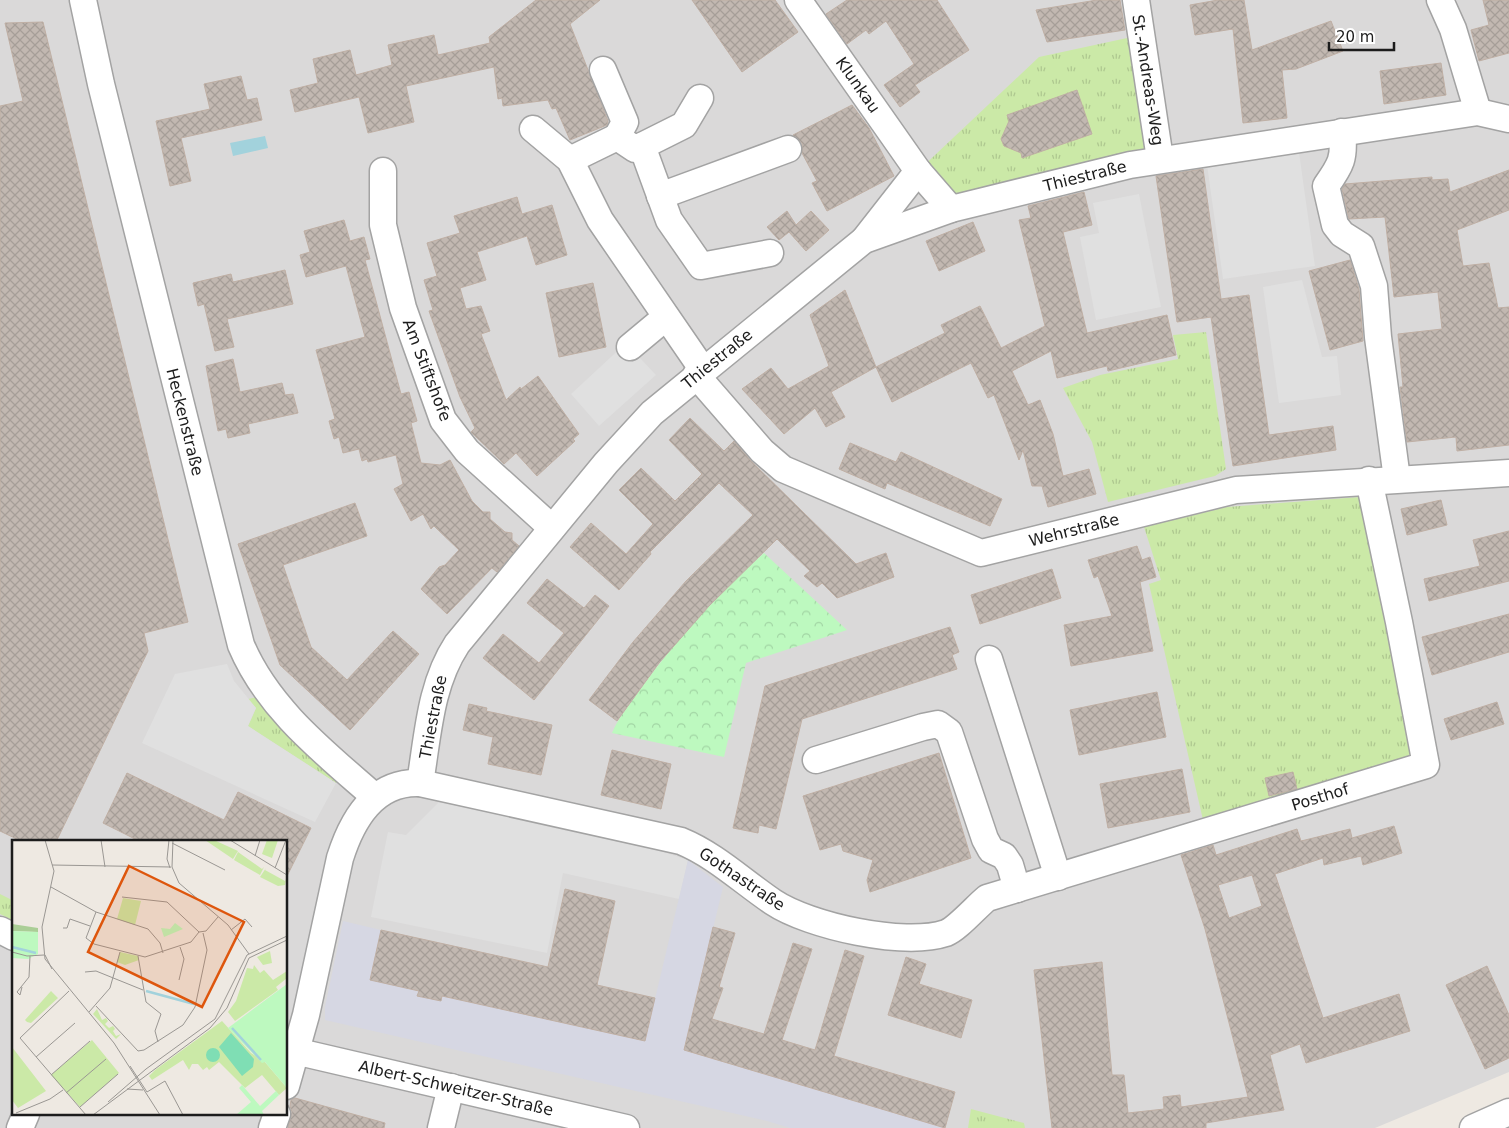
<svg xmlns="http://www.w3.org/2000/svg" width="1509" height="1128" font-family="'DejaVu Sans',sans-serif">
	<style>
		.residential { fill: #dad9d9; fill-rule: evenodd }
		.grass { fill: url(#grass-tufts) }
		.park { fill: url(#park-crowns) }
		.parking { fill: #e0e0e0 }
		.plaza { fill: #d6d7e3 }
		.water { fill: #a2d2dc }
		.building { fill: url(#building-cross-hatch); stroke: #bfafa4; fill-rule: evenodd }
		.lines { fill: none; stroke-linecap: round; stroke-linejoin: round }
		.minor-casing { stroke: #a3a3a3; stroke-width: 29 }
		.minor { stroke: #fff; stroke-width: 26 }
		.labels { text-anchor: middle; dominant-baseline: central; stroke-width: 4.5; stroke-linejoin: round; paint-order: stroke }
		.street-label { font-size: 16px; fill: #1c1c1c; stroke: #fff }
		.inset-river { fill: none; stroke: #a2d2dc; stroke-width: 2.5 }
		.inset-road { fill: none; stroke: #9a9793; stroke-width: 1 }
		.view { fill: #de560d; fill-opacity: 0.15; stroke: #de560d; stroke-width: 2.5 }
		.inset-edge { fill: none; stroke: #1c1c1c; stroke-width: 2.5 }
	</style>
	<defs>
		<pattern id="grass-tufts" width="24" height="20" patternUnits="userSpaceOnUse" patternTransform="scale(1.25)"><rect width="24" height="20" fill="#cbe9a7"/><path d="M3 7l-1-3M5 7V3M7 7l1-3M15 17l-1-3M17 17v-4M19 17l1-3" fill="none" stroke="#aec78f"/></pattern>
		<pattern id="park-crowns" width="20" height="18" patternUnits="userSpaceOnUse" patternTransform="scale(1.25)"><rect width="20" height="18" fill="#bdf9bf"/><path d="M2 6a3 3 0 1 1 6 0M12 15a3 3 0 1 1 6 0" fill="none" stroke="#a2d5a4"/></pattern>
		<pattern id="building-cross-hatch" width="8" height="8" patternUnits="userSpaceOnUse" patternTransform="scale(1.25)"><rect width="8" height="8" fill="#c2b8b1"/><path d="M0 0l8 8M0 8l8-8" fill="none" stroke="#a69e98"/></pattern>
	</defs>
	<rect width="100%" height="100%" fill="#eee9e2"/>
	<path class="residential" d="M0,0H1509V1072L1375,1128H0ZM14,842H286V1114H14Z"/>
	<g class="grass">
		<polygon points="1141,35 1160,159 951,209 918,171 1039,57"/>
		<polygon points="1206,332 1226,469 1215,476 1108,502 1092,442 1063,388 1100,375 1178,359 1173,335"/>
		<polygon points="1360,497 1413,748 1407,760 1203,820 1149,584 1161,580 1144,527 1227,507"/>
		<polygon points="257,697 289,738 337,780 336,783 248,726 256,708 248,699"/>
		<polygon points="0,894 14,901 14,921 0,914"/>
		<polygon points="971,1109 1024,1123 1025,1128 968,1128"/>
	</g>
	<path class="park" d="M764,553L847,630L746,663L724,757L612,733C619,716 631,703 641,688C677,639 718,593 764,553Z"/>
	<g class="parking">
		<polygon points="1298,145 1315,266 1223,279 1206,158"/>
		<polygon points="1139,194 1161,307 1096,320 1080,237 1099,233 1093,203"/>
		<polygon points="1302,280 1322,357 1337,356 1341,395 1279,403 1263,287"/>
		<polygon points="626,343 656,375 599,426 571,394"/>
		<polygon points="227,664 234,681 256,708 248,726 336,783 315,822 142,743 175,674"/>
		<polygon points="439,802 632,842 688,860 679,899 563,873 547,953 371,917 388,832 406,835"/>
	</g>
	<polygon class="plaza" points="688,860 723,887 684,1050 945,1128 790,1128 767,1121 325,1020 325,1007 343,921 381,930 370,979 419,991 417,995 442,996 645,1041"/>
	<polygon class="water" points="265,136 268,148 233,156 230,143"/>
	<g class="building">
		<polygon points="536,0 600,0 570,24 608,121 607,125 570,140 556,108 552,109 548,100 503,106 502,98 498,99 494,67 406,86 414,122 368,133 359,97 295,112 290,90 318,83 313,59 350,50 356,75 392,65 388,45 434,35 438,55 490,43 489,37"/>
		<polygon points="692,0 775,0 798,32 742,72"/>
		<polygon points="847,0 937,0 969,50 915,85 920,92 900,107 884,85 914,64 886,21 869,34 866,30 847,44 826,14"/>
		<polygon points="1097,0 1120,0 1125,30 1047,42 1036,10"/>
		<polygon points="1218,0 1244,0 1252,50 1331,21 1343,51 1296,69 1282,70 1287,118 1243,123 1233,29 1195,35 1190,5"/>
		<polygon points="1483,0 1509,0 1509,53 1479,61 1471,30 1489,25"/>
		<polygon points="43,22 188,622 144,633 148,651 56,842 23,842 0,831 0,106 23,101 5,23"/>
		<polygon points="1441,63 1446,95 1384,104 1380,71"/>
		<polygon points="241,76 247,100 257,98 262,120 181,138 191,181 170,186 156,121 210,109 204,84"/>
		<polygon points="1077,90 1092,134 1022,158 1021,153 1004,146 1001,139 1009,121 1007,115"/>
		<polygon points="852,105 869,128 894,176 827,211 812,183 817,181 802,153 802,143 793,135"/>
		<polygon points="1203,169 1221,299 1249,295 1269,435 1333,426 1336,450 1233,466 1211,317 1177,322 1156,176"/>
		<polygon points="1509,170 1509,210 1457,230 1463,266 1489,263 1498,308 1509,307 1509,445 1457,451 1456,437 1407,442 1400,387 1403,387 1398,334 1442,329 1438,292 1394,297 1385,217 1349,219 1342,189 1345,184 1432,177 1432,180 1448,179 1450,192"/>
		<polygon points="1084,192 1092,225 1063,232 1087,333 1167,315 1176,355 1108,371 1107,366 1057,378 1051,351 1012,371 1028,405 1040,400 1053,434 1063,476 1089,469 1096,494 1048,507 1042,486 1032,486 1023,450 1019,460 994,395 988,398 971,363 892,402 876,367 945,333 941,325 980,306 1001,348 1045,326 1019,220 1031,218 1028,206"/>
		<polygon points="517,197 522,214 552,205 567,255 536,265 527,236 477,252 486,280 460,288 466,309 481,306 490,331 481,334 506,400 520,387 521,389 538,376 579,434 573,439 575,441 537,476 516,453 504,464 471,432 475,428 460,397 429,311 433,310 424,280 437,276 427,243 460,233 454,216"/>
		<polygon points="787,211 796,225 811,211 829,230 806,251 789,232 779,240 767,227"/>
		<polygon points="344,220 350,241 364,237 370,259 365,260 401,394 409,392 417,421 411,423 421,463 440,465 450,460 472,501 483,512 490,512 490,519 505,532 512,533 512,540 519,546 497,572 492,568 447,614 421,589 439,567 445,565 459,550 434,526 431,529 423,514 411,521 394,489 403,484 396,455 368,462 367,459 362,461 359,449 343,453 339,437 334,439 329,421 335,419 316,350 365,337 346,266 306,277 300,255 310,252 304,231"/>
		<polygon points="973,222 985,251 939,271 926,241"/>
		<polygon points="1350,260 1359,289 1363,341 1330,350 1309,271"/>
		<polygon points="285,270 293,304 227,319 234,347 215,351 204,304 198,306 193,283 231,274 233,282"/>
		<polygon points="593,283 606,347 559,357 546,293"/>
		<polygon points="845,290 876,367 831,392 845,417 826,427 815,408 784,434 742,389 771,368 788,389 829,366 810,315"/>
		<polygon points="233,359 240,392 282,383 285,395 293,394 298,413 248,424 250,433 228,438 226,429 218,431 206,366"/>
		<polygon points="690,418 724,451 734,441 751,461 856,564 886,553 894,577 837,598 822,583 817,587 804,576 810,571 777,539 709,606 659,663 617,721 589,700 633,642 686,581 753,515 719,483 650,552 651,554 619,590 570,547 591,523 626,554 653,524 619,490 641,468 675,501 702,474 669,440"/>
		<polygon points="850,443 896,462 901,452 1002,499 990,526 887,483 885,489 839,469"/>
		<polygon points="1441,500 1447,525 1407,535 1401,509"/>
		<polygon points="355,503 367,536 283,565 311,647 347,680 393,631 419,654 350,730 280,665 238,544"/>
		<polygon points="1509,531 1509,581 1429,601 1424,579 1480,566 1473,540"/>
		<polygon points="1137,546 1142,560 1150,557 1156,577 1140,582 1153,651 1071,666 1064,625 1112,616 1098,576 1094,578 1088,560"/>
		<polygon points="1052,569 1061,598 980,624 971,595"/>
		<polygon points="547,579 584,608 595,595 609,606 534,700 483,658 503,634 539,663 564,633 527,603"/>
		<polygon points="1509,614 1509,652 1432,675 1422,637"/>
		<polygon points="950,627 959,652 952,655 957,669 802,719 776,829 759,825 758,833 733,828 765,686"/>
		<polygon points="1157,692 1166,737 1079,755 1070,710"/>
		<polygon points="1497,702 1504,724 1451,740 1444,719"/>
		<polygon points="469,704 487,708 486,711 552,725 541,775 488,764 493,737 463,730"/>
		<polygon points="612,750 671,764 661,809 601,795"/>
		<polygon points="939,753 971,858 870,892 867,880 873,860 843,851 841,844 820,850 803,796"/>
		<polygon points="1182,769 1190,812 1108,828 1100,784"/>
		<polygon points="1293,772 1297,789 1269,796 1265,778"/>
		<polygon points="127,773 224,820 238,792 311,828 286,878 286,842 141,842 103,823"/>
		<path d="M1394,826L1402,853L1363,865L1361,856L1324,865L1323,858L1275,874L1323,1018L1399,994L1410,1031L1306,1063L1300,1044L1270,1055L1284,1110L1206,1123V1128H1052L1034,970L1102,962L1112,1075H1124L1128,1113L1164,1109L1163,1097L1180,1095L1181,1107L1248,1097L1205,929L1181,855L1213,845L1216,855L1297,829L1301,841L1350,829L1352,838ZM1252,875L1262,906L1229,918L1218,885Z"/>
		<polygon points="565,889 615,901 597,985 655,998 645,1041 442,996 441,1001 417,996 419,991 370,980 381,930 548,967"/>
		<polygon points="713,927 735,933 719,987 723,988 712,1019 764,1034 793,943 812,949 782,1040 815,1050 845,950 864,956 834,1056 955,1092 945,1128 684,1050"/>
		<polygon points="906,957 926,964 919,984 972,1000 961,1038 888,1015"/>
		<polygon points="1487,966 1509,1015 1509,1058 1485,1069 1446,985"/>
		<polygon points="295,1098 385,1123 384,1128 288,1128 292,1112 290,1106 291,1100"/>
	</g>
	<g class="lines">
		<g class="minor-casing">
			<g id="minor">
				<path d="M83,0L101,84L241,645C268,709 324,752 375,797"/>
				<polyline points="798,0 918,171 951,209"/>
				<polyline points="1136,0 1160,159"/>
				<polyline points="1440,0 1453,29 1478,112"/>
				<polyline points="603,70 625,122 617,137"/>
				<polyline points="533,129 570,160 600,220 703,370"/>
				<path d="M1342,132C1345,158 1341,165 1326,186L1335,225L1342,234L1361,246L1374,286L1378,337L1397,479"/>
				<polyline points="642,146 669,220 701,266 770,253"/>
				<polyline points="570,160 617,137 635,149 642,146 684,125 700,98"/>
				<polyline points="383,171 383,225 403,308 443,420 467,451 552,528"/>
				<polyline points="660,196 788,149"/>
				<polyline points="864,240 918,171"/>
				<polyline points="630,347 666,317"/>
				<polyline points="696,375 762,451 783,469 981,553 1236,490 1509,473"/>
				<polyline points="989,659 1058,877"/>
				<polyline points="816,760 923,727 938,724 949,732 985,839 991,850 1004,856 1010,865 1017,889"/>
				<path d="M420,783L681,841C715,855 742,881 773,902C809,926 904,947 946,933C957,929 977,906 987,898L1426,765L1399,622L1369,480"/>
				<polyline points="0,930 14,937"/>
				<polyline points="286,1049 626,1128"/>
				<path d="M286,1086L306,1015L340,858C352,820 374,781 420,783C428,735 430,685 457,644L606,463L652,413L864,240L951,209L1130,165L1478,112L1509,119"/>
				<polyline points="20,1128 26,1114"/>
				<polyline points="272,1128 277,1114"/>
				<polyline points="441,1128 451,1087"/>
				<polyline points="1473,1128 1509,1112"/>
			</g>
		</g>
		<use href="#minor" class="minor"/>
	</g>
	<g class="labels">
		<g class="street-label">
			<text transform="translate(1148 80) rotate(81)">St.-Andreas-Weg</text>
			<text transform="translate(858 85) rotate(55)">Klunkau</text>
			<text transform="translate(1085 176) rotate(-14)">Thiestraße</text>
			<text transform="translate(717 359) rotate(-39)">Thiestraße</text>
			<text transform="translate(427 370) rotate(69)">Am Stiftshofe</text>
			<text transform="translate(185 422) rotate(76)">Heckenstraße</text>
			<text transform="translate(1074 530) rotate(-14)">Wehrstraße</text>
			<text transform="translate(433 717) rotate(-79)">Thiestraße</text>
			<text transform="translate(1320 797) rotate(-17)">Posthof</text>
			<text transform="translate(742 879) rotate(34)">Gothastraße</text>
			<text transform="translate(456 1088) rotate(13)">Albert-Schweitzer-Straße</text>
		</g>
	</g>
	<g transform="translate(12 840)">
		<rect width="275" height="275" fill="#eee9e2"/>
		<path d="M111,58L129,61L123,85L105,79ZM258,111L260,123L251,125L245,117ZM108,112L126,116L127,120L113,125L105,122ZM242,125L248,133L252,130L261,140L275,131V138L264,147L266,150L223,181L216,172L224,161L235,128L241,129ZM39,151L46,158L19,183L15,182L13,180ZM85,169L90,180L94,178L96,181L93,184L97,188L101,186L103,189L101,191L104,196L109,194L104,199L81,174ZM210,181L239,213L252,221L275,248L267,255L250,235L233,248L207,222L197,230L195,227L191,230L186,224H180L177,230L171,220L140,240L137,236L143,230ZM80,200L107,233L68,267L39,235Z" fill="#cbe9a7"/>
		<path d="M0,84L26,88V92L0,91Z" fill="#aace96"/>
		<path d="M163,83L171,89L152,97L149,88L158,89ZM0,91L26,92V114L16,119L0,118ZM275,144V248L253,222L250,223L216,188ZM230,245L248,266L264,251L267,255L250,271L252,275H224L239,262L227,248Z" fill="#bdf9bf"/>
		<path d="M193,0H202L226,11L221,19ZM255,0H266L260,18L250,14ZM226,12L250,29L252,27L248,35L222,20ZM254,28L253,30L273,41L274,39L273,45L266,46L248,37ZM0,207L34,251L6,268L0,260Z" fill="#cbe9a7"/>
		<path d="M219,193L242,219L241,227L230,236L207,207ZM194 215a7 7 0 1 1 14 0a7 7 0 1 1-14 0Z" fill="#7fdeb4"/>
		<path class="inset-river" d="M0,107L24,113M134,151L182,164M220,188L249,220"/>
		<path class="inset-road" d="M33,0L42,31L30,87L33,119L102,203L148,275M89,0L93,27M157,0L155,19L158,28M161,0L160,27L167,43L216,85L237,114M218,0L275,35M160,3L213,30M243,16L248,0M40,25L159,27M263,28L274,0M39,47L84,72L136,89L148,103L151,113M110,57L155,62L187,92M84,72L74,98L82,104L133,117L179,102L187,92L194,91L206,77M51,88H55L58,79L78,86M219,90L233,79L240,87M0,112L15,116L32,115M33,115L40,129M126,116L134,162L149,174L143,191L146,202M73,132L84,131L131,150M167,140L172,119L168,107M10,147L8,155L5,152L17,137L18,116M57,151L8,198L74,275M84,166L126,211L132,210L171,185L183,167L195,110L191,93M77,172L98,148L108,112M24,217L63,183M118,226L135,252M39,235L78,201M115,249L131,250M135,252L153,241L171,275M54,253L94,219M96,262L134,229L203,179L235,115L275,96M68,267L106,234M4,273L38,259L51,250M81,275L198,188L215,168L237,118L275,100"/>
		<path class="view" d="M117,26L232,82L190,167L76,112Z"/>
		<rect width="275" height="275" class="inset-edge"/>
	</g>
	<path d="M1329 42v8h65v-8" fill="none" stroke="#1c1c1c" stroke-width="2.5"/>
	<text x="1336" y="42" font-size="15" fill="#1c1c1c" stroke="#ffffff" stroke-width="4" paint-order="stroke">20 m</text>
</svg>
